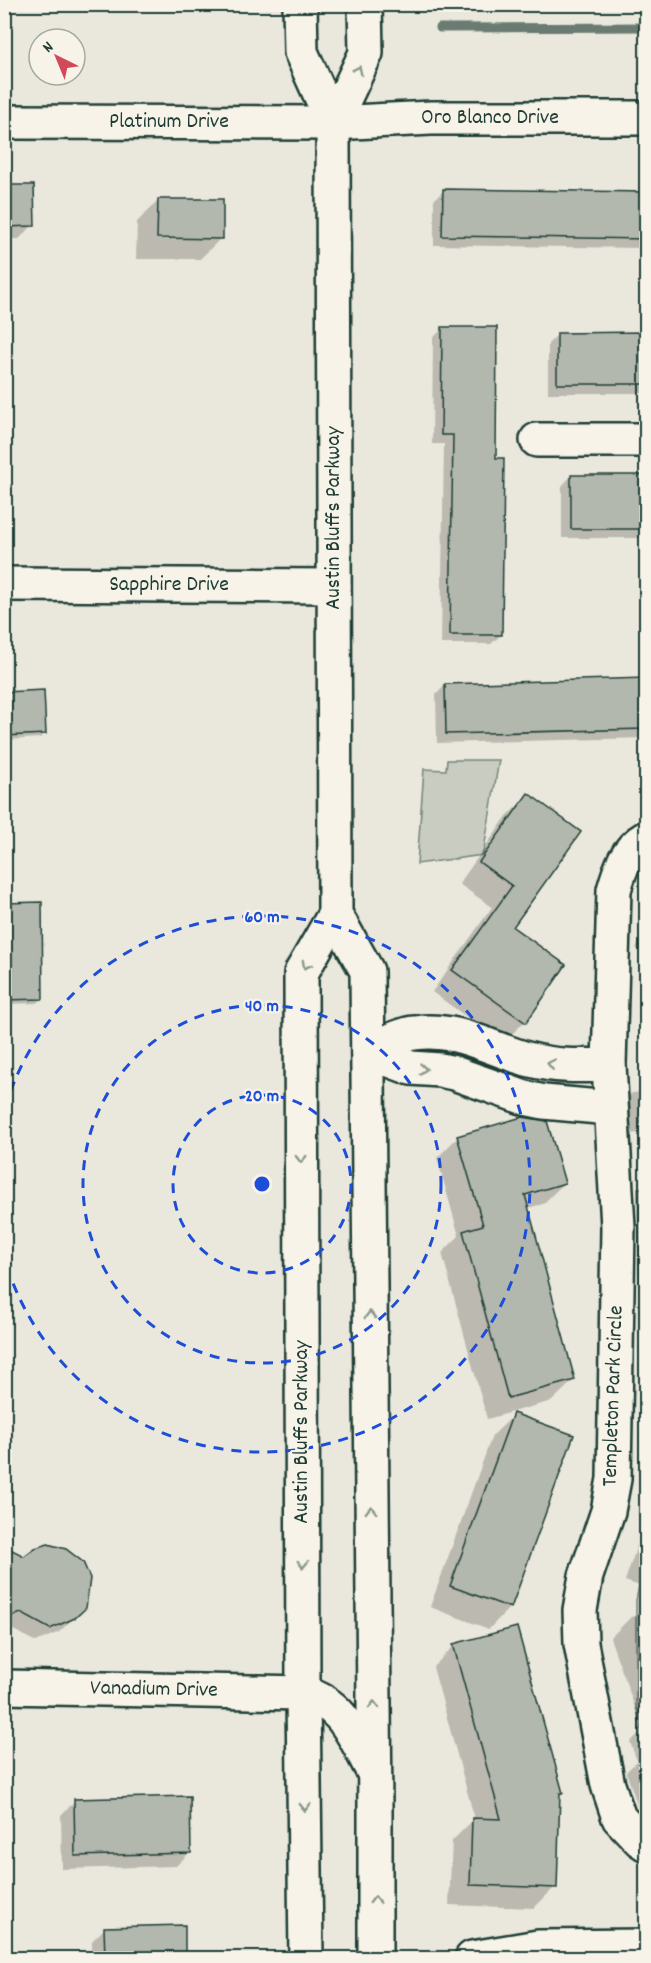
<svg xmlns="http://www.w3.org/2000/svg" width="651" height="1963" font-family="Dekko,sans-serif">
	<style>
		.green { fill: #c8ccc1; stroke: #74847a; stroke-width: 1.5 }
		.shadow { fill: #0003 }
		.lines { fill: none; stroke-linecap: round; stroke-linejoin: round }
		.stream { stroke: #6a7c72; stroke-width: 9 }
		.building { fill: #b2b8ae; stroke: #1f3d34; stroke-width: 1.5 }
		.minor-casing { stroke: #1f3d34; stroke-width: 38 }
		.major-casing { stroke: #1f3d34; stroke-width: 38 }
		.minor { stroke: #f7f3e8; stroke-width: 33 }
		.major { stroke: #f7f3e8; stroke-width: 33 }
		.oneway { stroke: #8b988e }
		.ring { fill: none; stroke: #1d4ed8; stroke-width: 3; stroke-dasharray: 10 8 }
		.labels { text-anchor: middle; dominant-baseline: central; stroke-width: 4.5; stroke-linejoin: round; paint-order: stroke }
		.street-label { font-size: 22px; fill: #1f3d34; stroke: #f7f3e8 }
		.centre { fill: #1d4ed8; stroke: #f7f3e8; stroke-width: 3 }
		.ring-label { font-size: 18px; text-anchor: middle; font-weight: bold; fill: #1d4ed8; stroke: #f7f3e8; stroke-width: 4.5; stroke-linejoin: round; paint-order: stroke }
	</style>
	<rect width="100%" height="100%" fill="#eae8dd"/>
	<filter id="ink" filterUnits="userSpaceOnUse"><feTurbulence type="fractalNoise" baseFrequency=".0167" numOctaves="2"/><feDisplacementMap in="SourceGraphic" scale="12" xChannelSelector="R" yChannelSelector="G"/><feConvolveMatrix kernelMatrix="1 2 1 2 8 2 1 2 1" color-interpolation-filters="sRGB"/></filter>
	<g filter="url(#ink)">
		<g class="green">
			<polygon points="447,760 499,760 483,855 417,864 424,769 446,770"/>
			<polygon points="638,1188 646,1188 646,1353 641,1334"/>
			<polygon points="646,1552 646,1753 636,1706 636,1600"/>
		</g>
		<g class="shadow">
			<polygon points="4,187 33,225 19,239 4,239"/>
			<polygon points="444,190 646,194 646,243 642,248 434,245 434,200"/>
			<polygon points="158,201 221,238 200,259 136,259 137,222"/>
			<polygon points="442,329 495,459 501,635 491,644 441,644 444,444 432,444 433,338"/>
			<polygon points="558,334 646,334 646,393 548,393 548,344"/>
			<polygon points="571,476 646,477 646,538 562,538 562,486"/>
			<polygon points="646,680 646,738 437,743 436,695 445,685"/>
			<polygon points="4,693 44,733 40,738 4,740"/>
			<polygon points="528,795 511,928 524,1022 503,1043 432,992 492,907 459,884 507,816"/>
			<polygon points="4,904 42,999 37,1003 4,1004"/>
			<polygon points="646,932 646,955 636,948"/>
			<polygon points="646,1092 646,1133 615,1134 615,1110 632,1093"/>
			<polygon points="458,1137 564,1183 543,1204 527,1208 574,1380 552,1401 487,1419 442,1253 459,1236 437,1158"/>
			<polygon points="514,1415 510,1607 489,1629 430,1607 492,1436"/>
			<polygon points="646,1519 646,1588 625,1581"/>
			<polygon points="4,1548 84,1608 59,1632 36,1642 6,1626 4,1626"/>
			<polygon points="646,1612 646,1830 626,1772 637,1761 630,1742 643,1730 610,1638 631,1617"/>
			<polygon points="454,1646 561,1792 558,1795 555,1887 534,1908 449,1905 452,1841 473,1820 475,1820 433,1667"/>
			<polygon points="75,1801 190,1852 176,1866 62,1869 61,1815"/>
			<polygon points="105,1928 183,1958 92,1958 92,1941"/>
		</g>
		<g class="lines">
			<polyline class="stream" points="440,28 646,27"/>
		</g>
		<g class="building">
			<polygon points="4,185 34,185 35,226 4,227"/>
			<polygon points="443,189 646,192 646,239 442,236"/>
			<polygon points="158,199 223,199 223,239 157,238"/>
			<polygon points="442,327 497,327 496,458 504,458 502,635 450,635 453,435 441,435"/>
			<polygon points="646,332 646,384 557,384 557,333"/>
			<rect x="571" y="475" width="75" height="54"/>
			<polygon points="646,678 646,729 446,734 445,684"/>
			<polygon points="44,690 46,734 4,736 4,692"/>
			<polygon points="528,793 581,832 513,927 566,965 526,1023 452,970 512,886 479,862"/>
			<polygon points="42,902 43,999 4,1000 4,903"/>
			<polygon points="522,1117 547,1121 565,1183 525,1195 575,1380 508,1398 463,1231 483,1225 457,1136"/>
			<polygon points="513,1413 574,1435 511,1608 450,1586"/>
			<polygon points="48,1544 66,1549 83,1562 90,1578 86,1608 75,1618 50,1629 21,1613 4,1620 4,1546 24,1556 35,1548"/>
			<polygon points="517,1627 563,1793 560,1793 557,1888 470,1885 472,1818 501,1819 453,1644"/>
			<polygon points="190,1796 191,1853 75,1856 74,1799"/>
			<polygon points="185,1925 185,1959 105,1959 104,1927"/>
		</g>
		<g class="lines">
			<g class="minor-casing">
				<g id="minor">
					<polyline points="4,122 333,123 431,118 646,118"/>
					<polyline points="537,440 646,440"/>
					<polyline points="4,584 334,586"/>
					<path d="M646,838C626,849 620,869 614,890L609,1065L618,1227L614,1479L608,1511L586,1576L580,1610L581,1644L608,1785L619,1818L640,1840L646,1844"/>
					<path d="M368,1052C382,1046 399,1034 415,1033C457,1027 488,1048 527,1059C557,1067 579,1066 609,1065"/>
					<polyline points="368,1052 411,1068 440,1070 454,1073 525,1098 544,1102 610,1108"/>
					<polyline points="4,1687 303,1693"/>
					<polyline points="472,1958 538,1947 646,1946"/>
				</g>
			</g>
			<g class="major-casing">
				<g id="major">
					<polyline points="300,4 301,52 333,123"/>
					<polyline points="365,4 366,53 333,123 335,914 367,971 375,1808 375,1958"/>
					<path d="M303,1693C344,1704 354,1737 373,1771"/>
					<polyline points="306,1958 303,1693 301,973 335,914"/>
				</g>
			</g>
			<use href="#minor" class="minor"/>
			<use href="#major" class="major"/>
		</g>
		<defs><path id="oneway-chevron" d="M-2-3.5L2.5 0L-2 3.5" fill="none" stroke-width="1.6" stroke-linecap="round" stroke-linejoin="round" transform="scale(1.5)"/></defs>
		<g class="oneway">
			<use href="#oneway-chevron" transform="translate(358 70) rotate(-65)"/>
			<use href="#oneway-chevron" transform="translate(306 965) rotate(118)"/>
			<use href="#oneway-chevron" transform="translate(551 1064) rotate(-168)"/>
			<use href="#oneway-chevron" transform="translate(423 1069) rotate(4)"/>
			<use href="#oneway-chevron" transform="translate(301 1159) rotate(90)"/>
			<use href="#oneway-chevron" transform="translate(370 1315) rotate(-90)"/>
			<use href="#oneway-chevron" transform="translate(371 1510) rotate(-90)"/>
			<use href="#oneway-chevron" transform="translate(303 1564) rotate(90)"/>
			<use href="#oneway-chevron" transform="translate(374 1705) rotate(-91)"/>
			<use href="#oneway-chevron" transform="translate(305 1807) rotate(90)"/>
			<use href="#oneway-chevron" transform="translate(375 1900) rotate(-90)"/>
		</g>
	</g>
	<g class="ring">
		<circle cx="262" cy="1184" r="89"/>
		<circle cx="262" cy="1184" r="179"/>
		<path d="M5 1108A268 268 0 1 1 5 1260"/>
	</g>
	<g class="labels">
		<g class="street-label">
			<text x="490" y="118">Oro Blanco Drive</text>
			<text x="169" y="122">Platinum Drive</text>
			<text transform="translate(334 518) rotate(-90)">Austin Bluffs Parkway</text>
			<text x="169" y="585">Sapphire Drive</text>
			<text transform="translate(614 1396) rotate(-88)">Templeton Park Circle</text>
			<text transform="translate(302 1432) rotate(-90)">Austin Bluffs Parkway</text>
			<text transform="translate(154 1690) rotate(1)">Vanadium Drive</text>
		</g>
	</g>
	<circle cx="262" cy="1184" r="9" class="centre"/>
	<g class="ring-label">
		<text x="262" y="922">60 m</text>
		<text x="262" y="1011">40 m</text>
		<text x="262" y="1101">20 m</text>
	</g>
	<rect width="651" height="1963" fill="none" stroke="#f7f3e8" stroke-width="24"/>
	<rect x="12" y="12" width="627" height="1939" fill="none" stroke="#1f3d34" stroke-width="2" filter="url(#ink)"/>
	<g transform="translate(57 57) rotate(317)"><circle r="28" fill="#f7f3e8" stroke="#a1aaa0" stroke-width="1.5"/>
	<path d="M0-4.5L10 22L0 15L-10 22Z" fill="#d1495b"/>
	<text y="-9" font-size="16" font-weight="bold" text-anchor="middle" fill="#1f3d34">N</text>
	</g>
</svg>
